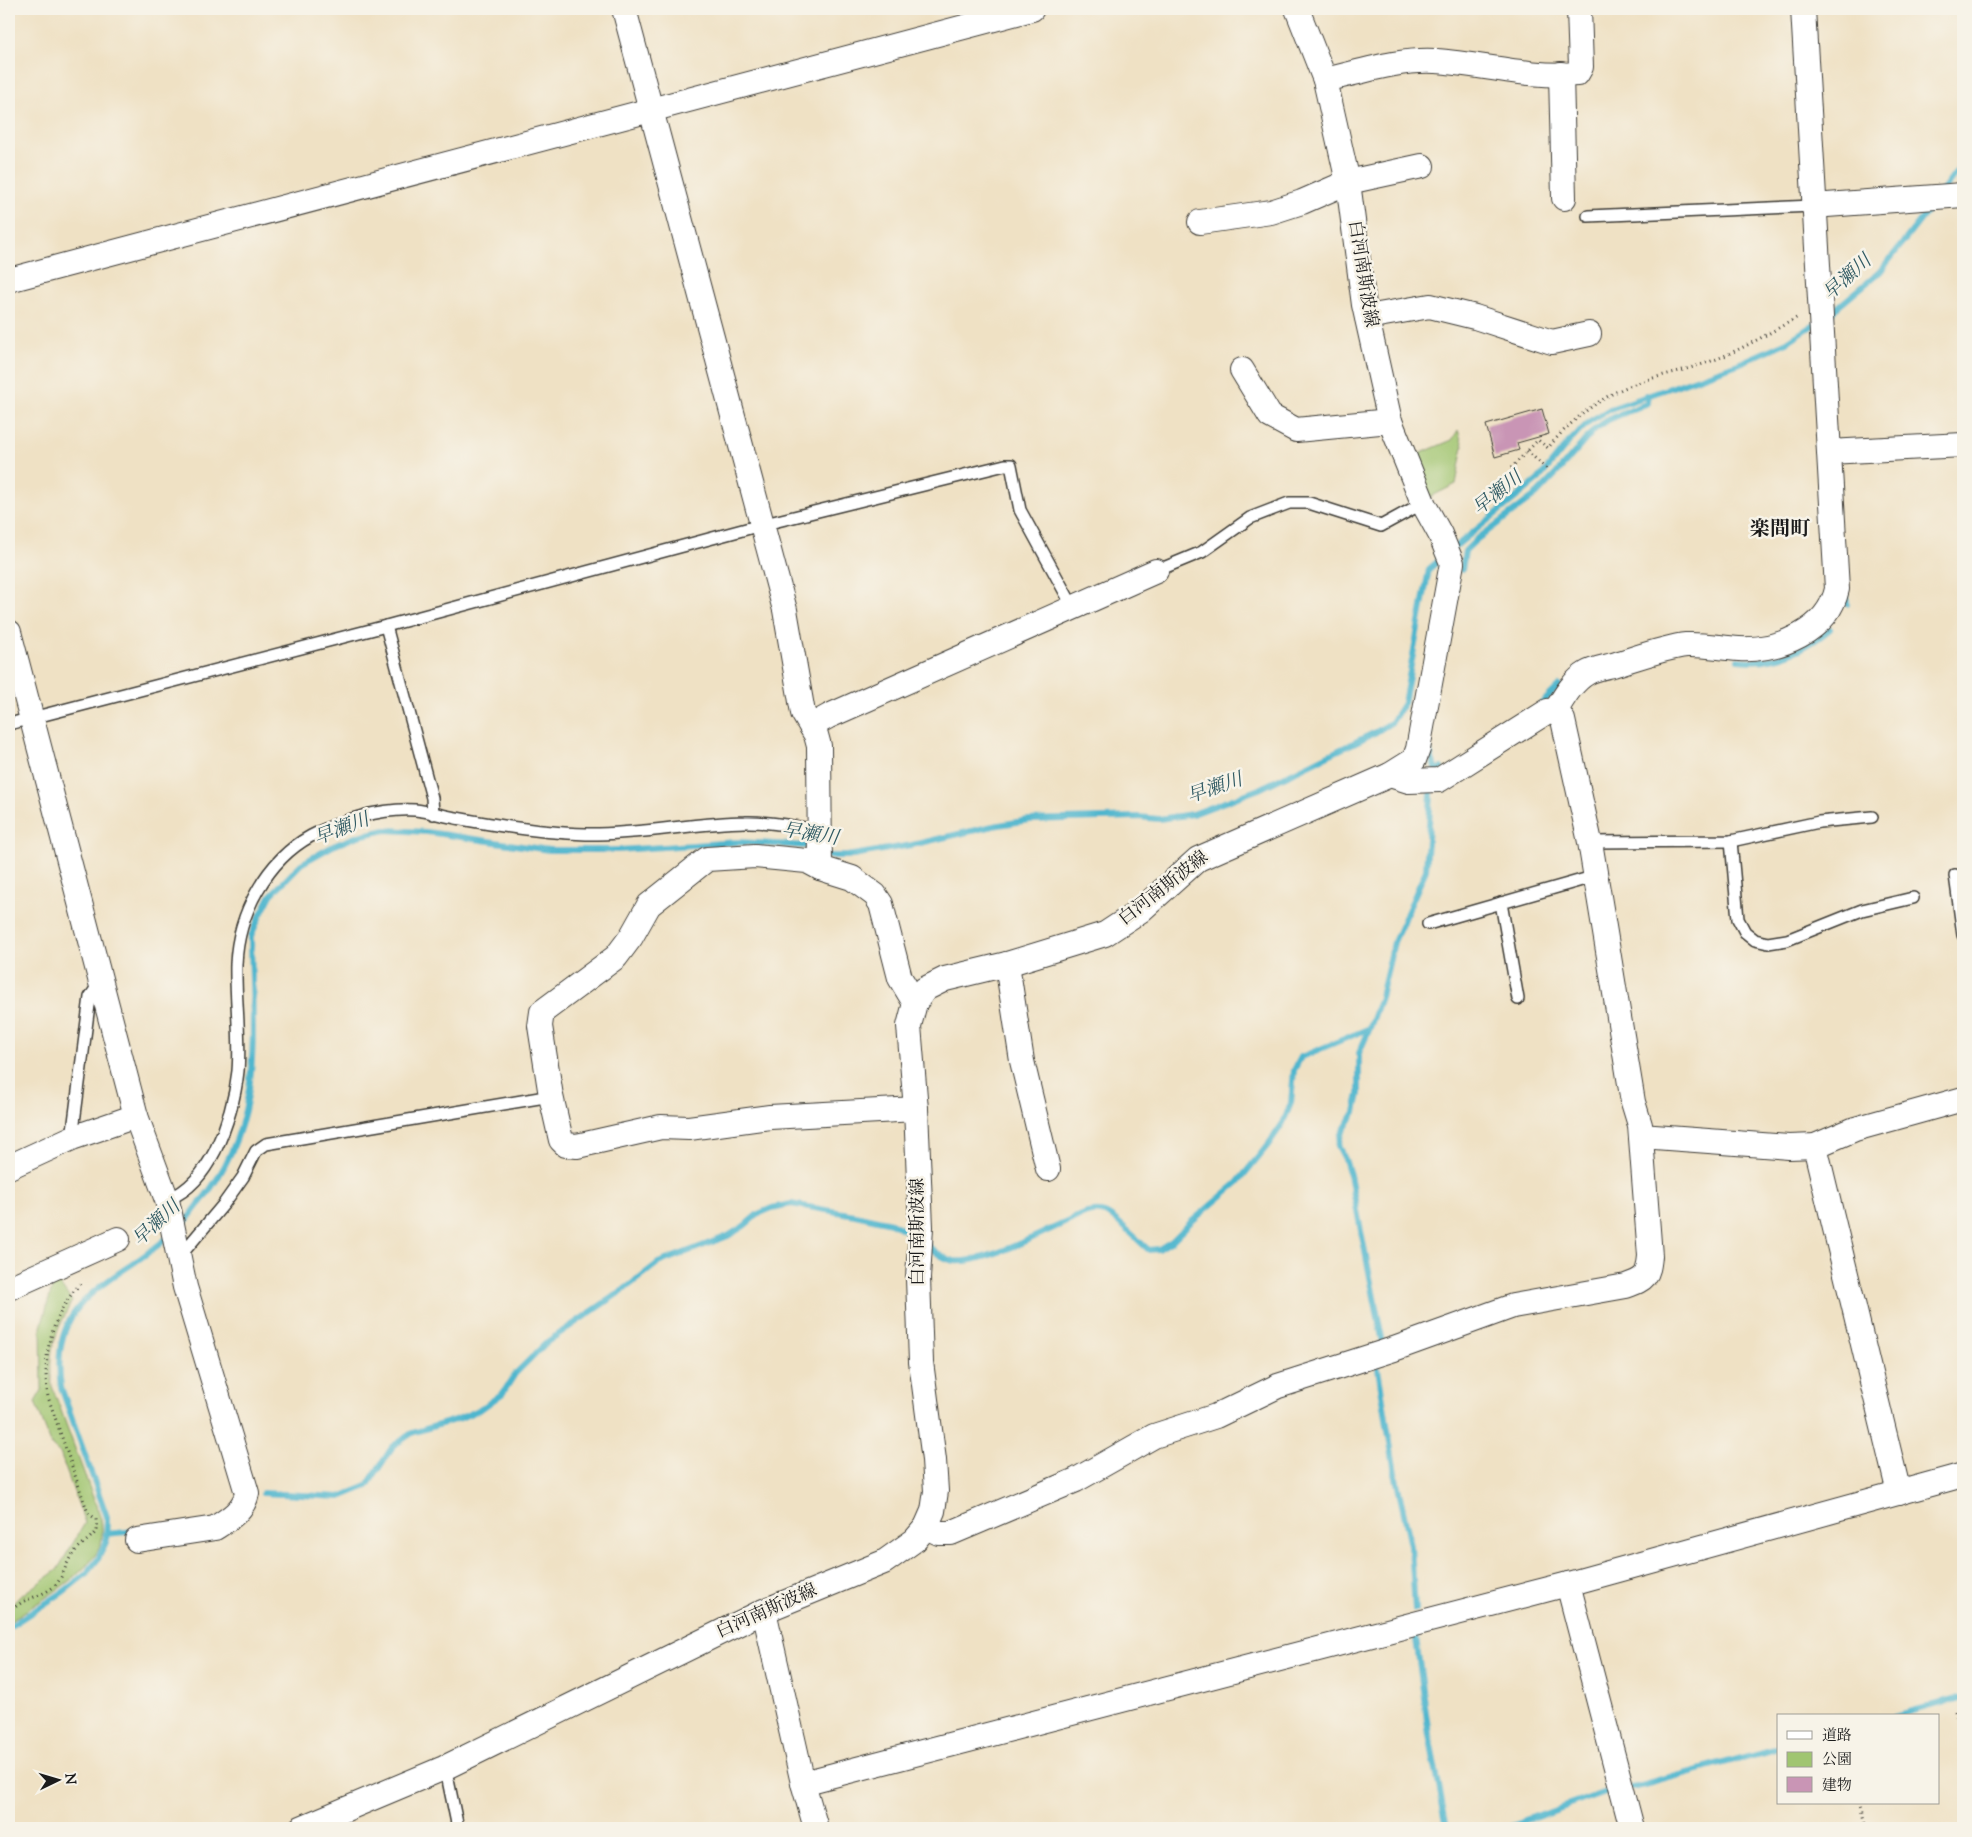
<svg xmlns="http://www.w3.org/2000/svg" width="1972" height="1837" font-family="'Sorts Mill Goudy','Noto Serif JP',serif">
	<style>
		.green { fill: #a0c570; stroke: #5e7046 }
		.lines { fill: none; stroke-linecap: round; stroke-linejoin: round }
		.stream { stroke: #4fb6ce; stroke-width: 6 }
		.building { fill: #c995b5 }
		.lane-casing { stroke: #3c3a35; stroke-width: 14 }
		.street-casing { stroke: #3c3a35; stroke-width: 26 }
		.path { stroke: #3c3a35; stroke-width: 3; stroke-dasharray: 1 4; stroke-linecap: butt }
		.lane { stroke: #fff; stroke-width: 11 }
		.street { stroke: #fff; stroke-width: 24 }
		.labels { text-anchor: middle; dominant-baseline: central; stroke-width: 5; stroke-linejoin: round; paint-order: stroke }
		.street-label { font-size: 18px; fill: #1c1c1c; stroke: #f7f3e8 }
		.water-label { font-size: 19px; font-style: italic; fill: #305a63; stroke: #f7f3e8 }
		.quarter-label { font-size: 20px; font-weight: bold; fill: #1c1c1c; stroke: #f7f3e8 }
	</style>
	<rect width="100%" height="100%" fill="#f7f3e8"/>
	<filter id="ink" filterUnits="userSpaceOnUse"><feTurbulence type="fractalNoise" baseFrequency=".02" numOctaves="2"/><feDisplacementMap in="SourceGraphic" scale="10" xChannelSelector="R" yChannelSelector="G"/><feConvolveMatrix kernelMatrix="1 2 1 2 8 2 1 2 1" color-interpolation-filters="sRGB"/></filter>
	<filter id="wash" filterUnits="userSpaceOnUse"><feTurbulence type="fractalNoise" baseFrequency=".0096" numOctaves="4" result="noise"/><feDisplacementMap in="SourceGraphic" scale="20" xChannelSelector="R" yChannelSelector="G"/><feGaussianBlur stdDeviation="1.12" result="paint"/><feColorMatrix in="noise" values="0 0 0 0 0 0 0 0 0 0 0 0 0 0 0 0 0 1.4 0 .05"/><feComposite in="paint" operator="in"/></filter>
	<g filter="url(#wash)">
		<rect width="100%" height="100%" fill="#efe1c4"/>
		<g class="green">
			<polygon points="1458,430 1463,446 1456,484 1430,497 1414,456 1452,440"/>
			<path d="M55,1278L72,1301C56,1332 47,1350 52,1386L101,1519C102,1527 103,1535 101,1543C94,1572 35,1603 11,1621L9,1618V1608L20,1596L57,1570L85,1523L60,1453L52,1446L35,1402L42,1390L41,1327Z"/>
		</g>
		<g class="lines">
			<g class="stream">
				<polyline points="1943,190 1963,163"/>
				<polyline points="1827,316 1880,272 1933,204"/>
				<polyline points="1451,550 1538,480 1568,443 1590,421 1610,409 1738,364 1787,342 1816,323"/>
				<polyline points="1462,570 1465,551 1476,540 1537,494 1556,474 1595,429 1608,420 1648,403 1646,395"/>
				<polyline points="1846,590 1847,604"/>
				<path d="M1738,660C1774,664 1803,652 1830,629"/>
				<polyline points="1540,705 1559,686"/>
				<polyline points="1428,747 1436,770 1441,768"/>
				<polyline points="825,854 830,856 847,856 912,845 993,826 1029,820 1138,817 1159,819 1193,814 1259,789 1376,732 1392,722 1404,703 1429,569 1444,556"/>
				<polyline points="1370,1028 1359,1053 1359,1094 1355,1112 1341,1134 1338,1146 1345,1159 1350,1175 1383,1343"/>
				<path d="M178,1229C187,1222 192,1212 200,1203C266,1122 252,1034 251,936L259,918L271,895L301,864L333,846L358,836L386,830L427,832L549,850H618L738,842L808,846L814,849"/>
				<path d="M925,1244C934,1250 942,1259 954,1261C983,1265 1041,1233 1069,1221C1080,1215 1092,1209 1105,1213C1115,1216 1139,1242 1149,1250L1159,1249L1172,1241L1191,1222L1237,1183L1268,1145L1283,1123L1291,1103L1294,1070L1301,1057L1370,1028L1381,997L1394,942L1426,870L1431,793"/>
				<polyline points="1378,1369 1395,1473 1411,1546 1415,1609"/>
				<polyline points="263,1493 340,1497 367,1486 393,1446 412,1433 458,1419 481,1409 503,1393 515,1374 547,1342 626,1288 658,1263 728,1236 744,1226 758,1214 772,1208 791,1204 855,1215 891,1223 915,1236"/>
				<polyline points="106,1534 136,1531"/>
				<path d="M9,1627L63,1592L86,1574L98,1559L106,1542L107,1517L61,1387C48,1296 112,1286 168,1237"/>
				<polyline points="1415,1631 1429,1735 1447,1828"/>
				<polyline points="1895,1716 1963,1697"/>
				<polyline points="9,1776 9,1799"/>
				<polyline points="1633,1788 1778,1748"/>
				<polyline points="1506,1828 1611,1790"/>
			</g>
		</g>
		<g id="blocks">
			<polygon class="building" points="1542,409 1549,434 1517,443 1519,450 1495,457 1486,425"/>
		</g>
	</g>
	<g filter="url(#ink)">
		<use href="#blocks" fill-opacity="0" stroke="#3c3a35" stroke-width="1"/>
		<g class="lines">
			<g class="lane-casing">
				<g id="lane">
					<polyline points="1588,216 1813,206"/>
					<polyline points="1156,571 1202,552 1250,518 1289,503 1309,503 1381,526 1414,508 1424,505"/>
					<polyline points="386,626 432,798 433,814"/>
					<polyline points="9,724 386,626 761,525 1005,465 1011,465 1020,510 1073,607"/>
					<polyline points="1731,841 1738,919 1745,932 1755,940 1768,943 1787,940 1862,910 1913,898"/>
					<polyline points="1590,842 1731,841 1819,822 1872,817"/>
					<polyline points="1955,875 1963,935"/>
					<polyline points="1501,903 1518,999"/>
					<polyline points="1428,924 1596,876"/>
					<polyline points="72,1138 90,997 100,983"/>
					<path d="M167,1200C190,1190 203,1174 215,1151C227,1126 235,1099 238,1071C241,1036 235,999 236,964C238,913 267,860 311,836C341,820 381,808 415,810C428,811 443,816 456,818C499,826 543,833 586,834C639,835 692,823 745,822C769,821 795,827 819,830"/>
					<polyline points="180,1256 223,1205 243,1177 256,1151 266,1144 551,1096"/>
					<polyline points="444,1768 448,1780 458,1828"/>
				</g>
			</g>
			<g class="street-casing">
				<g id="street">
					<polyline points="624,9 785,610 803,713 816,735 819,746 820,868"/>
					<polyline points="1561,74 1564,198"/>
					<path d="M1325,80C1361,72 1398,59 1435,61C1483,64 1529,78 1577,74L1581,67L1579,9"/>
					<polyline points="1813,206 1963,195"/>
					<polyline points="1200,222 1271,212 1302,202 1348,182 1422,166"/>
					<polyline points="9,280 1032,9"/>
					<polyline points="1367,317 1430,306 1475,317 1552,342 1589,334"/>
					<polyline points="1242,370 1270,416 1296,430 1390,421"/>
					<polyline points="1829,452 1963,445"/>
					<path d="M9,632L136,1116L167,1200L185,1287L247,1493C244,1510 229,1519 215,1528L137,1540"/>
					<path d="M1556,710C1564,697 1573,681 1587,673C1594,669 1605,667 1613,665C1633,659 1666,647 1686,645C1704,644 1721,648 1739,649C1779,651 1828,631 1837,589L1803,9"/>
					<polyline points="811,726 829,716 1156,571"/>
					<polyline points="1007,964 1022,1061 1048,1169"/>
					<polyline points="915,1003 900,978 881,904 875,895 852,878 820,868 807,861 755,856 707,859 649,905 631,937 616,957 542,1012 540,1026 551,1096 561,1140 566,1145 577,1146 661,1127 689,1128 770,1117 916,1109"/>
					<polyline points="1641,1136 1789,1147 1815,1146 1855,1129 1963,1099"/>
					<polyline points="1815,1146 1899,1493"/>
					<polyline points="9,1167 72,1138 136,1116"/>
					<polyline points="9,1288 118,1239"/>
					<path d="M926,1527L939,1533H951L1076,1480L1154,1436L1216,1416L1278,1386L1394,1349L1513,1306L1626,1286C1646,1279 1648,1276 1650,1256L1640,1125L1633,1102L1590,842L1563,720L1556,710L1548,711L1439,780L1409,781L1390,775"/>
					<polyline points="1568,1584 1632,1828"/>
					<polyline points="764,1611 803,1783 816,1828"/>
					<polyline points="803,1783 1568,1584 1963,1475"/>
					<polyline points="301,1828 444,1768 764,1611 884,1562 915,1540 926,1527 933,1511 936,1491 934,1460 921,1362 918,1278 921,1227 916,1109 909,1026 915,1003 925,989 945,979 1007,964 1105,934 1140,911 1198,859 1390,775 1414,760 1418,749 1452,563 1440,534 1424,505 1390,421 1364,305 1348,182 1325,80 1297,9"/>
				</g>
			</g>
			<g class="path">
				<polyline points="1527,451 1548,470"/>
				<path d="M1511,468L1538,440L1548,448C1565,427 1588,407 1612,394C1643,377 1681,373 1714,360C1743,349 1771,332 1798,317"/>
				<polyline points="139,1236 149,1228"/>
				<path d="M9,1614C20,1598 37,1599 52,1588C63,1580 64,1566 72,1555C79,1545 90,1540 97,1530L96,1519L88,1513L48,1397C41,1355 53,1311 83,1281"/>
				<polyline points="1955,1711 1963,1743"/>
				<polyline points="1859,1803 1866,1828"/>
			</g>
			<use href="#lane" class="lane"/>
			<use href="#street" class="street"/>
		</g>
	</g>
	<g class="labels">
		<g class="street-label">
			<text transform="translate(1362 274) rotate(81)">白河南斯波線</text>
			<text transform="translate(1164 889) rotate(-38)">白河南斯波線</text>
			<text transform="translate(919 1232) rotate(-90)">白河南斯波線</text>
			<text transform="translate(767 1612) rotate(-24)">白河南斯波線</text>
		</g>
		<g class="water-label">
			<text transform="translate(1848 278) rotate(-42)">早瀬川</text>
			<text transform="translate(1498 494) rotate(-39)">早瀬川</text>
			<text transform="translate(1215 789) rotate(-19)">早瀬川</text>
			<text transform="translate(342 830) rotate(-21)">早瀬川</text>
			<text transform="translate(810 835) rotate(9)">早瀬川</text>
			<text transform="translate(157 1224) rotate(-43)">早瀬川</text>
		</g>
		<g class="quarter-label">
			<text x="1780" y="530">楽間町</text>
		</g>
	</g>
	<rect width="1972" height="1837" fill="none" stroke="#f7f3e8" stroke-width="30"/>
	<rect x="1777" y="1714" width="162" height="90" fill="#f7f3e8" stroke="#9f9d96"/>
	<rect x="1787" y="1731" width="25" height="8" fill="#ffffff" stroke="#9f9d96"/>
	<text x="1822" y="1740" font-size="15" fill="#1c1c1c">道路</text>
	<rect x="1787" y="1752" width="25" height="15" fill="#a0c570" stroke="#9f9d96"/>
	<text x="1822" y="1764" font-size="15" fill="#1c1c1c">公園</text>
	<rect x="1787" y="1777" width="25" height="15" fill="#c995b5" stroke="#9f9d96"/>
	<text x="1822" y="1790" font-size="15" fill="#1c1c1c">建物</text>
	<g transform="translate(58 1780) rotate(85)" stroke="#f7f3e8" stroke-width="4" paint-order="stroke">
	<path d="M0-4L9 19L0 12L-9 19Z" fill="#1c1c1c"/>
	<text y="-8" font-size="14" font-weight="bold" text-anchor="middle" fill="#1c1c1c">N</text>
	</g>
</svg>
